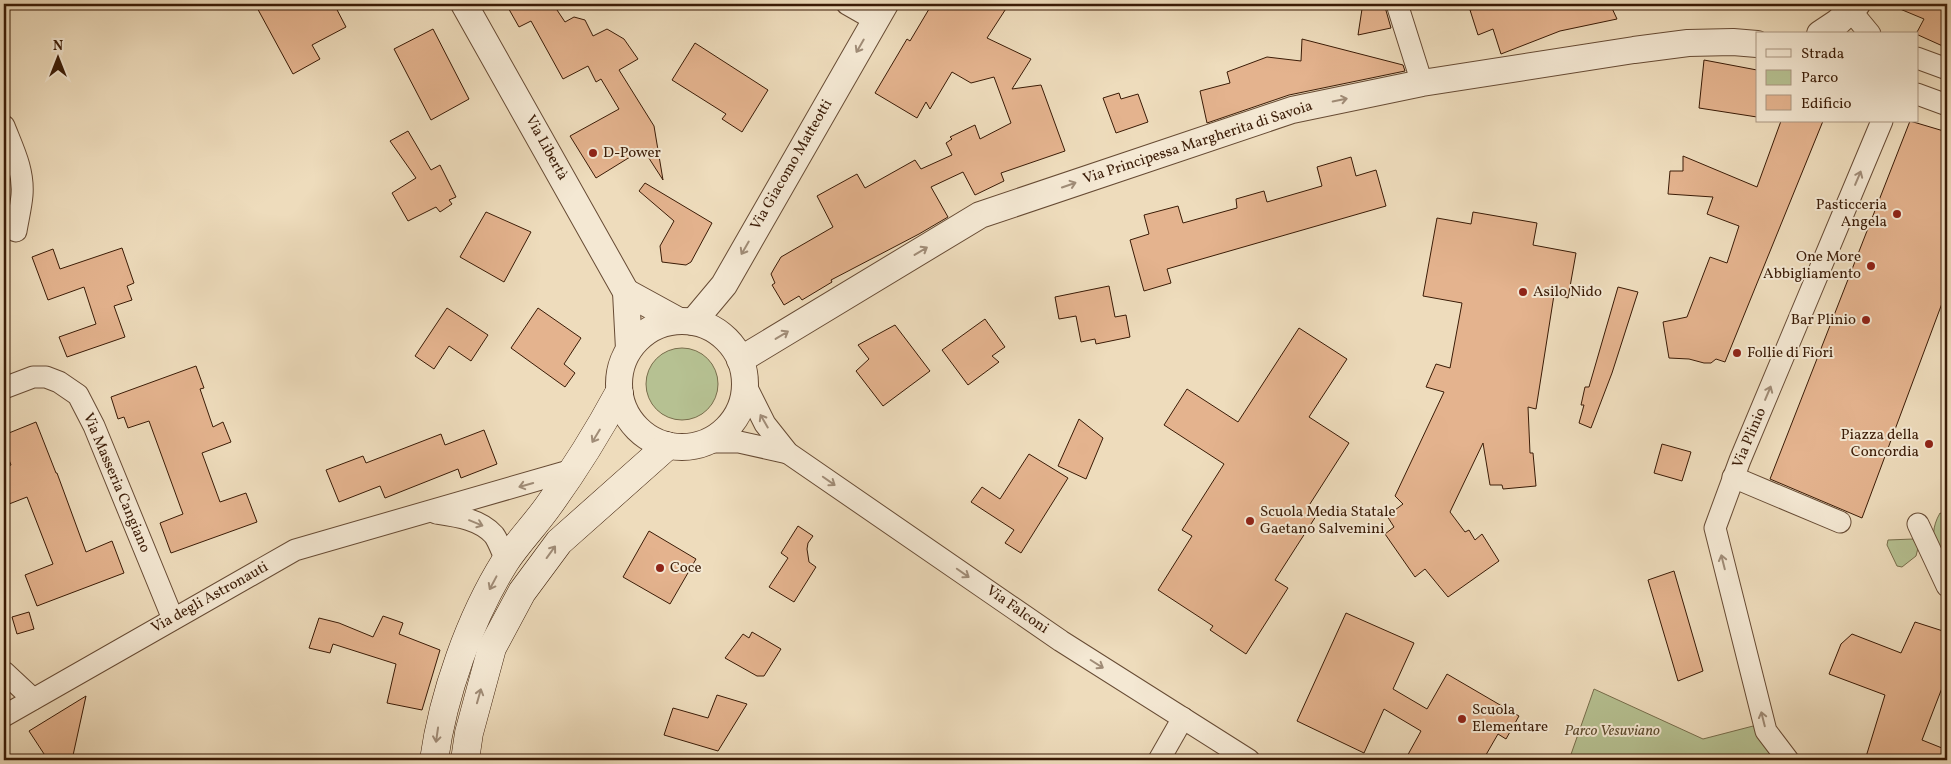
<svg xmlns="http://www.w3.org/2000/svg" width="1951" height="764" font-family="Vollkorn,serif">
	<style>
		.green { fill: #b6c192; stroke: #786e4c }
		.building { fill: #e4b38e; stroke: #3a1b06 }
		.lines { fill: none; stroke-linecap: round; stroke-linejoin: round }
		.minor-casing { stroke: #674b34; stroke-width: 23 }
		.tertiary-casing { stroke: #674b34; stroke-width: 28 }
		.secondary-casing { stroke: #3a1b06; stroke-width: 29 }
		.minor { stroke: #f4e8d3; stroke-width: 21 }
		.tertiary { stroke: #f4e8d3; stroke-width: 26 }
		.secondary { stroke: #f4e8d3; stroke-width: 28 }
		.oneway { stroke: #a08c77 }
		.poi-dot { fill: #8f2418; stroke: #f4e8d3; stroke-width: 2 }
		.labels { text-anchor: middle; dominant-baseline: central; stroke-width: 4; stroke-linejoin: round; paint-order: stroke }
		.street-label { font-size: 15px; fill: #3a1b06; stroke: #f4e8d3 }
		.poi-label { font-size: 15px; fill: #3a1b06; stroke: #f4e8d3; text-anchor: start }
		.park-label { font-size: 15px; font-style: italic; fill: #5f4d30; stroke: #f4e8d3 }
	</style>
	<rect width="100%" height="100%" fill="#eedcbc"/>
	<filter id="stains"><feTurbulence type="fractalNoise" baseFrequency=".004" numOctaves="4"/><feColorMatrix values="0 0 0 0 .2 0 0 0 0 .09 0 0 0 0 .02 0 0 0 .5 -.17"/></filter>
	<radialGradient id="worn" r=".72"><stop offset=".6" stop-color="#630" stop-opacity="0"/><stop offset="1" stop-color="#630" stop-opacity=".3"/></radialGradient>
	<g class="green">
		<circle cx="682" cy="384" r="36"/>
		<path d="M1940,513L1947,516V553L1945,549L1937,554C1932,538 1932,527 1940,513Z"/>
		<polygon points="1913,539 1918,548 1916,556 1902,567 1897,566 1887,545 1888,540"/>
		<polygon points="1594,689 1703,739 1757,725 1783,760 1569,760"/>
	</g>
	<g class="building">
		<polygon points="255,4 334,4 346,27 312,45 320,59 293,74"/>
		<polygon points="506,4 561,4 555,7 565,22 574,17 585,20 593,36 607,29 624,39 638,59 619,70 654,126 663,180 643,149 596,178 570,136 619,109 601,79 596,82 588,66 563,79 531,21 519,27"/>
		<polygon points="932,4 1009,4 987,38 1031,59 1012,89 1041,85 1065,151 1001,173 1004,181 975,195 963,172 931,187 948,217 919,234 831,280 832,282 802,300 799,296 784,305 772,285 775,283 771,274 775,267 781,257 833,227 817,196 857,174 865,188 915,160 921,169 952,155 946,143 952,139 950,137 975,125 980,139 1011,123 994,77 971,83 952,72 930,109 926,102 917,118 875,93 907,39 910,41"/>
		<polygon points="1497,4 1610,4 1617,19 1560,31 1501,54 1493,29 1478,35 1470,10"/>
		<polygon points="1888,4 1947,4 1947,48 1916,34 1924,19"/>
		<polygon points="1385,7 1391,28 1358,35 1362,9"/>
		<polygon points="433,29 469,99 431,120 394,49"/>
		<polygon points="1302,39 1403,65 1405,71 1289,95 1207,123 1200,91 1230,83 1227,72 1267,57 1301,61"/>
		<polygon points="695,43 768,90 742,132 722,119 726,114 672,80"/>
		<polygon points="1704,60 1757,70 1757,117 1699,108"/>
		<polygon points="1119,93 1121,99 1138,94 1148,122 1116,133 1103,98"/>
		<polygon points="1781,121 1823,121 1725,362 1716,359 1711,363 1704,363 1689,359 1669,358 1663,322 1687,317 1710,257 1727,263 1739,226 1707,214 1713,197 1668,194 1670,171 1683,171 1683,156 1757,187"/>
		<polygon points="1910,121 1947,132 1947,290 1862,518 1770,479"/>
		<polygon points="408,131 431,170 440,165 456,197 449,200 452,204 440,212 436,207 408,221 392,193 416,178 390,141"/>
		<polygon points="1351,157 1356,176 1376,170 1386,206 1167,269 1171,283 1144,291 1130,240 1149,234 1144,215 1178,206 1183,223 1237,208 1236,199 1264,191 1267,202 1322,186 1317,167"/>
		<polygon points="645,183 712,223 691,262 686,265 662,262 660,246 674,221 639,191"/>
		<polygon points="486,212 531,232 504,282 460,257"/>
		<polygon points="1473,212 1537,223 1533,245 1576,253 1568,298 1554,295 1536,409 1528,407 1530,453 1533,453 1536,486 1503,489 1502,485 1490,485 1483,443 1450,512 1465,532 1469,530 1475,540 1482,534 1499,561 1448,597 1425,569 1415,577 1385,534 1394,527 1387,516 1403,504 1395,496 1444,392 1426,387 1436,364 1450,368 1462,303 1423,296 1437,218 1471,224"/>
		<polygon points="122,248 134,283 127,286 132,300 114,306 125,337 67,357 59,337 96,324 84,287 48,300 32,257 53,249 60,269"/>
		<polygon points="1109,286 1115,317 1126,315 1130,337 1096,344 1095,339 1081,342 1076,316 1059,319 1055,297"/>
		<polygon points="1618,287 1638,292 1612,373 1591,428 1579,423 1584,405 1581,405 1585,387 1589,387"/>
		<polygon points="447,308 488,335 471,361 449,346 434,369 415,356"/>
		<polygon points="538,308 581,338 564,364 575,373 565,387 511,348"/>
		<polygon points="985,319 1005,347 992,356 999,362 968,385 942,350"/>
		<polygon points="895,325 930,371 883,406 856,371 869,359 858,345"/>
		<polygon points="1299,328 1347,359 1309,417 1349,443 1308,507 1318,513 1275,580 1288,588 1246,654 1210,630 1213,626 1158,590 1192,536 1182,530 1224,464 1164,425 1187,389 1238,422"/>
		<polygon points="196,366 204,388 200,389 213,427 223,422 231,442 202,453 220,502 246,493 257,522 171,553 160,523 183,514 149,421 128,428 124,417 118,419 111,397"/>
		<polygon points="1079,419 1103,438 1086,479 1058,466"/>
		<polygon points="36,422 56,473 57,473 86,552 112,541 124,573 37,606 25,575 53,564 27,497 4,506 4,468 11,465 4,447 4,435"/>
		<polygon points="484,430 497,464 461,478 458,469 385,498 380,486 339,502 326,470 363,456 366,463 441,434 445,445"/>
		<polygon points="1662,444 1691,452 1682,481 1654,473"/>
		<polygon points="1029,454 1068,478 1021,553 1005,543 1014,530 971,502 982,487 1000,499"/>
		<polygon points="798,526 813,536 808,543 807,549 809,562 816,567 794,602 769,587 788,558 781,553"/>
		<polygon points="649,531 696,559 670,604 623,577"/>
		<polygon points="1674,571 1703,671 1678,681 1648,580"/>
		<polygon points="29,612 34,629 17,634 12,617"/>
		<polygon points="1346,613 1414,643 1393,689 1427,709 1447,674 1519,716 1506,739 1498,734 1483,760 1405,760 1421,731 1384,709 1364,753 1297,721"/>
		<polygon points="383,616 403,623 399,634 440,650 422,710 387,703 396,664 333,644 330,653 309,648 319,618 339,623 373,637"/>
		<polygon points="1915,622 1943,631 1947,640 1947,675 1922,740 1947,750 1947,760 1865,760 1885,695 1829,674 1841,644 1852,634 1901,653"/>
		<polygon points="752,632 781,649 764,676 757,676 725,658 743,634 749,638"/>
		<polygon points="717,695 747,704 718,751 664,735 673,708 708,718"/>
		<polygon points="86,696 72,760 48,760 29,731"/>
	</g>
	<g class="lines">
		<g class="minor-casing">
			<g id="minor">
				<polyline points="847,4 875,20"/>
				<polyline points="1397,4 1422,83"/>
				<polyline points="1851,11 1870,34"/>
				<polyline points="1917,58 1947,69"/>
				<polyline points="1917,94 1947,105"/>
				<path d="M4,126C13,149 24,170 22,195C21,207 18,219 16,231"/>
				<polyline points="745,384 765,424 788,453 1061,641 1249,760"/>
				<polyline points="4,388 33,377 46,377 59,382 78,395 94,426 173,619"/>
				<polyline points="708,442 739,442 788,453"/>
				<polyline points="1733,477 1840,522"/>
				<path d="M436,513C456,516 480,519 494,535C499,542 502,552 506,560"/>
				<polyline points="1918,524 1947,586"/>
				<polyline points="4,672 33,699"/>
				<polyline points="4,716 295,550 572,470"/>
				<polyline points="1159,760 1183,718"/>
				<polyline points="1788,760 1766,731 1715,528 1740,460 1882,121"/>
			</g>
		</g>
		<g class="tertiary-casing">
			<g id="tertiary">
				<polyline points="464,4 626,292 629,349"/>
				<polyline points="1820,34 1838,22 1857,4"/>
				<polyline points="626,292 679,321"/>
				<circle cx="682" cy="384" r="63"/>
				<polyline points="693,322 724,285 885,4"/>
				<polyline points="740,360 980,215 1292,110 1422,83 1634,50 1688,43 1733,42 1757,44"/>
			</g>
		</g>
		<g class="secondary-casing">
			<g id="secondary">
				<path d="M434,760C443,695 470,618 505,562C518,542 535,525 549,505C575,469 598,432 619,393"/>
				<polyline points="465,760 469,733 492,648 522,592 559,542 667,446"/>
			</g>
		</g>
		<use href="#minor" class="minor"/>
		<use href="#tertiary" class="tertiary"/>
		<use href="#secondary" class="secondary"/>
	</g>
	<defs><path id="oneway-shaft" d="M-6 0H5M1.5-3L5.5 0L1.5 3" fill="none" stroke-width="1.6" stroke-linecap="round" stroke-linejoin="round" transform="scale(1.25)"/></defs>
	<g class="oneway">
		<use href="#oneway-shaft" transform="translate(860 46) rotate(120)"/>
		<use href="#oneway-shaft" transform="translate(1340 100) rotate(-12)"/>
		<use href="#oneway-shaft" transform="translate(1858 178) rotate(-67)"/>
		<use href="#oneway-shaft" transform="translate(1069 185) rotate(-19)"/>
		<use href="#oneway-shaft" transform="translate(745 248) rotate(120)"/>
		<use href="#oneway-shaft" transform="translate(921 251) rotate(-31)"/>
		<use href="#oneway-shaft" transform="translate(782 335) rotate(-31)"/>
		<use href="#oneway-shaft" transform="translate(1768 393) rotate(-67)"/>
		<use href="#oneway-shaft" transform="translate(764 421) rotate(-120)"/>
		<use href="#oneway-shaft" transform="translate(596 436) rotate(121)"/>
		<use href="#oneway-shaft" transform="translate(829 481) rotate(35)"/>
		<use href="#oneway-shaft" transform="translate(526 485) rotate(164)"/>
		<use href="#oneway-shaft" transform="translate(476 523) rotate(22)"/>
		<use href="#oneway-shaft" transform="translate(551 552) rotate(-54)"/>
		<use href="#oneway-shaft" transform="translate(1723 562) rotate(-104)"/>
		<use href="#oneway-shaft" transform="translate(963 573) rotate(35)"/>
		<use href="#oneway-shaft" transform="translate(493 583) rotate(118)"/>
		<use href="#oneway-shaft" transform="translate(1097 664) rotate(32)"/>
		<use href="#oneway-shaft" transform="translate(479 696) rotate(-74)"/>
		<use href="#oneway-shaft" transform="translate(1763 719) rotate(-104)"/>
		<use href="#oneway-shaft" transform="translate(437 735) rotate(98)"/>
	</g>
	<g class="poi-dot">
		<circle cx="593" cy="153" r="5"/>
		<circle cx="1897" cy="214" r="5"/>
		<circle cx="1871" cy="266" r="5"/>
		<circle cx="1523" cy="292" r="5"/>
		<circle cx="1866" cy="320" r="5"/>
		<circle cx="1737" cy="353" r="5"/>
		<circle cx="1929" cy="444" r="5"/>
		<circle cx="1250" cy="521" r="5"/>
		<circle cx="660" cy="568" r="5"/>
		<circle cx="1462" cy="719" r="5"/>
	</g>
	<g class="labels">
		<g class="street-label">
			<text transform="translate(1198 143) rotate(-18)">Via Principessa Margherita di Savoia</text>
			<text transform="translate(546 148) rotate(61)">Via Libertà</text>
			<text transform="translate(792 165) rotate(-60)">Via Giacomo Matteotti</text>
			<text transform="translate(1750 438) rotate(-67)">Via Plinio</text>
			<text transform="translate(116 483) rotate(67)">Via Masseria Cangiano</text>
			<text transform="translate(210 598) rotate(-29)">Via degli Astronauti</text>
			<text transform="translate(1017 610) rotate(35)">Via Falconi</text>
		</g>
		<g class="poi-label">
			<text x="603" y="153">D-Power</text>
			<text x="1887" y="205" text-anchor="end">Pasticceria<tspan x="1887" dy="17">Angela</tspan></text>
			<text x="1861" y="257" text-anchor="end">One More<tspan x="1861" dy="17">Abbigliamento</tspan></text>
			<text x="1533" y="292">Asilo Nido</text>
			<text x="1856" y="320" text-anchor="end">Bar Plinio</text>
			<text x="1747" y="353">Follie di Fiori</text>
			<text x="1919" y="435" text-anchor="end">Piazza della<tspan x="1919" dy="17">Concordia</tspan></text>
			<text x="1260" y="512">Scuola Media Statale<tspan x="1260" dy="17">Gaetano Salvemini</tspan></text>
			<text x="670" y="568">Coce</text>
			<text x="1472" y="710">Scuola<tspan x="1472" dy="17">Elementare</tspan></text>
		</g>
		<g class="park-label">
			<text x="1612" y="731">Parco Vesuviano</text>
		</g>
	</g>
	<rect width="1951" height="764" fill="none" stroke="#eedcbc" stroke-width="20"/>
	<rect x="5" y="5" width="1941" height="754" fill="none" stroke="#3a1b06" stroke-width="2.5"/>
	<rect x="10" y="10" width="1931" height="744" fill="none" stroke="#3a1b06"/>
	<rect x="1756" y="32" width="162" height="90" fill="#f4e8d3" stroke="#aa9681"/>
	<rect x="1766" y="49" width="25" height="8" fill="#f4e8d3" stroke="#aa9681"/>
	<text x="1801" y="58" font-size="15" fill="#3a1b06">Strada</text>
	<rect x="1766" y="70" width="25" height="15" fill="#b6c192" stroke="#aa9681"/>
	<text x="1801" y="82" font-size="15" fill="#3a1b06">Parco</text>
	<rect x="1766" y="95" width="25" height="15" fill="#e4b38e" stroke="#aa9681"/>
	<text x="1801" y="108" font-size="15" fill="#3a1b06">Edificio</text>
	<g transform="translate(58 58)" stroke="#f4e8d3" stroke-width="4" paint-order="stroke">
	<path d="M0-4L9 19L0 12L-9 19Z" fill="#3a1b06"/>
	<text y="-8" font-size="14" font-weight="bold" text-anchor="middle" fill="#3a1b06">N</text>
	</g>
	<rect width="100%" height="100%" filter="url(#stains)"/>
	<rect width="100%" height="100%" fill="url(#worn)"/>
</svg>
